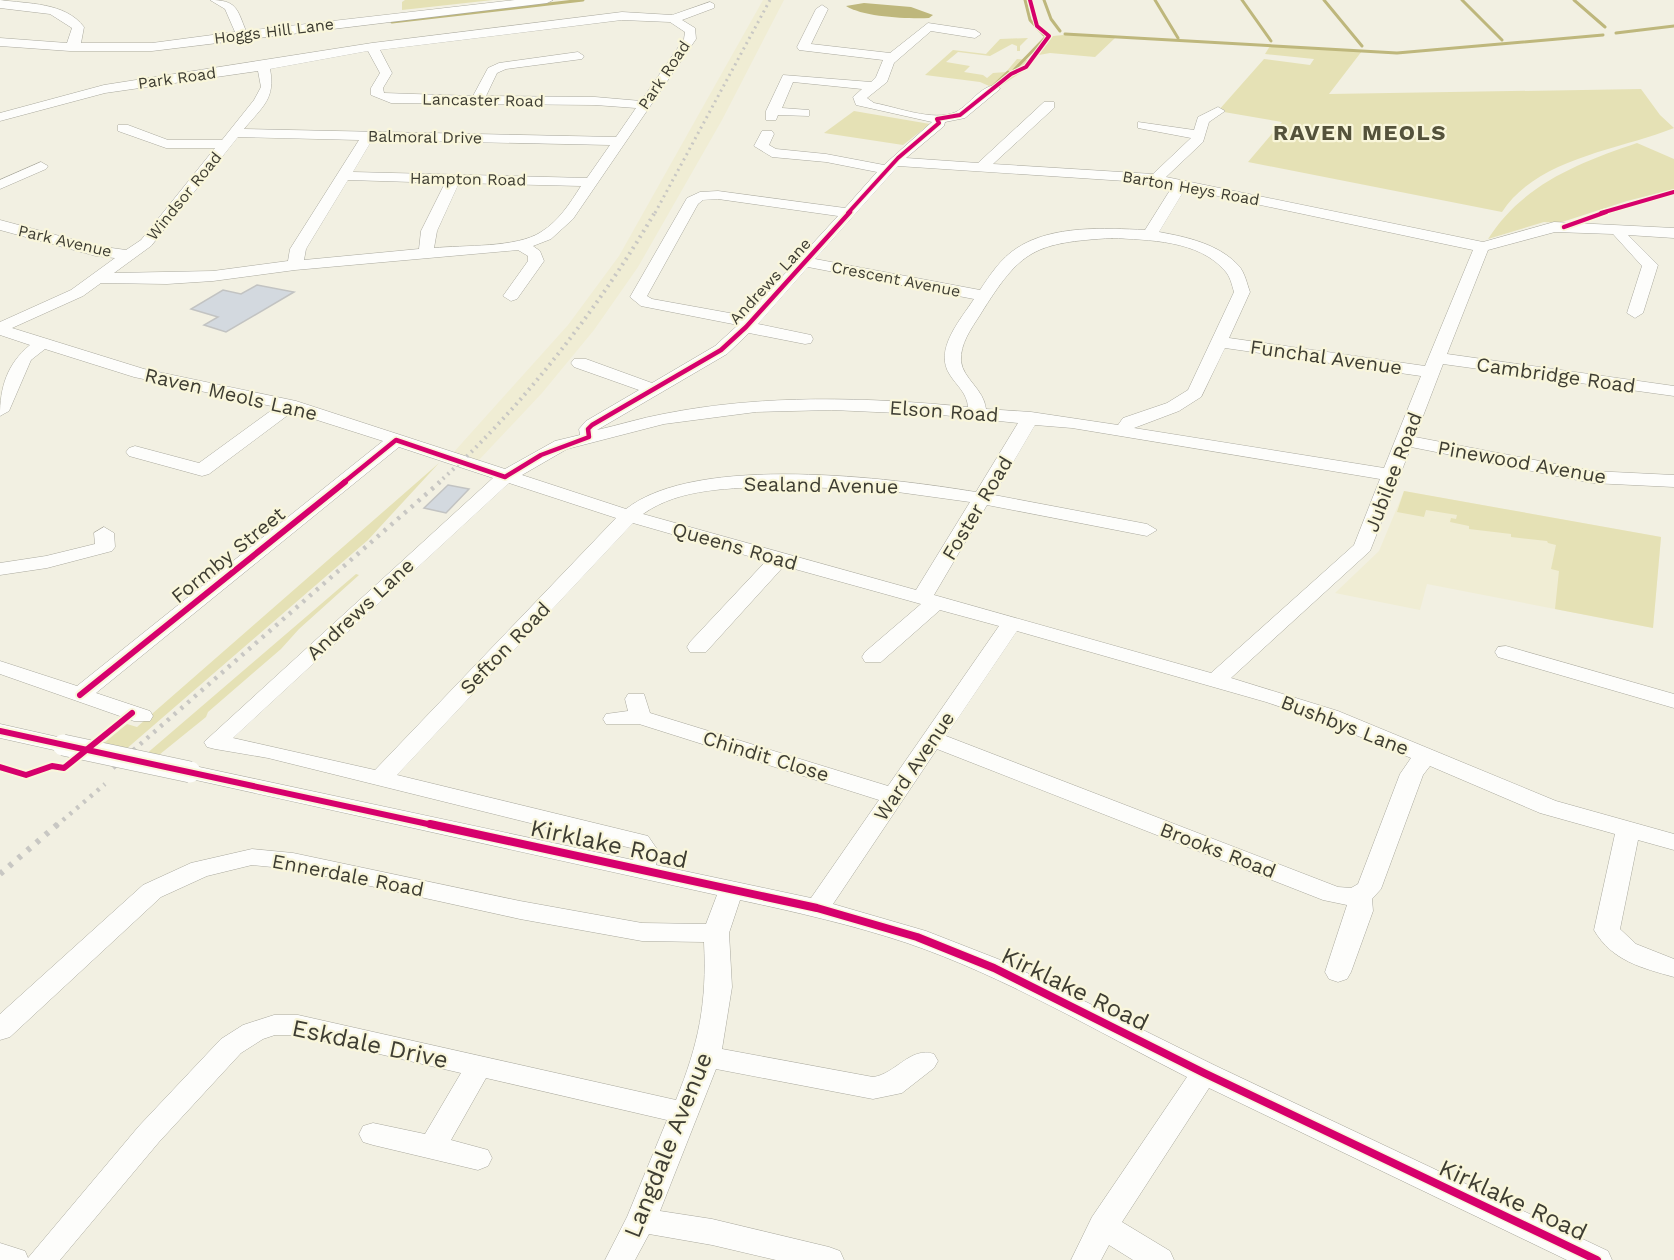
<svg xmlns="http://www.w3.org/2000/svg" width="1674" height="1260" font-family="'Work Sans',sans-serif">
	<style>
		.built { fill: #f0edd4 }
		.green { fill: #e5e1b5 }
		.water { fill: #beb77c }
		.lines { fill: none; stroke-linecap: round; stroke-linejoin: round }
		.stream { stroke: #beb77c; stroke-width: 3 }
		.building { fill: #d3d9df; stroke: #c2c3c2; stroke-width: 1.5 }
		.minor-casing { stroke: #aaa99e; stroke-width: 1 }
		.minor { fill: #fdfdfb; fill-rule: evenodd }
		.rail-far3 { stroke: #c8c7c3; stroke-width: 3; stroke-dasharray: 2 4; stroke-linecap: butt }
		.rail-far2 { stroke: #c8c7c3; stroke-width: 4; stroke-dasharray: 2 4.5; stroke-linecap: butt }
		.rail-far1 { stroke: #c8c7c3; stroke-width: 4.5; stroke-dasharray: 3 6; stroke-linecap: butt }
		.rail { stroke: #c8c7c3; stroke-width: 6; stroke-dasharray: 4 8; stroke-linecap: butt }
		.minor-bridge-casing { stroke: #aaa99e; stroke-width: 22; stroke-linecap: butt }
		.minor-bridge { stroke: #fdfdfb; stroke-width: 21 }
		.cycleway-far3-casing { stroke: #f9f6db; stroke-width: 6 }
		.cycleway-far2-casing { stroke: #f9f6db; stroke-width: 8 }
		.cycleway-far1-casing { stroke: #f9f6db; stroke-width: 10 }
		.cycleway-casing { stroke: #f9f6db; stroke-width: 11 }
		.cycleway-far3 { stroke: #d6006c; stroke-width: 4 }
		.cycleway-far2 { stroke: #d6006c; stroke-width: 4.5 }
		.cycleway-far1 { stroke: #d6006c; stroke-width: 6 }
		.cycleway { stroke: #d6006c; stroke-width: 8 }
		.labels { text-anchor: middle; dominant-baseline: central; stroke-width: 4.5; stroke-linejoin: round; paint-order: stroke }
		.far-street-label { font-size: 16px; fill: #3e3d32; stroke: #f9f6db }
		.street-label { font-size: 20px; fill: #3e3d32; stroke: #f9f6db }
		.far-district-label { font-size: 22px; font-weight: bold; letter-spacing: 1.5px; fill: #54523b; stroke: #f9f6db }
		.near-street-label { font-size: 24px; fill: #3e3d32; stroke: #f9f6db }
	</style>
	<rect width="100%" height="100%" fill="#f2f0e2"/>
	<g class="built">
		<polygon points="763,0 784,0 722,120 638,267 594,330 542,393 478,461 453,453 568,325 619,256"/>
		<polygon points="1404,491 1661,537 1653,628 1427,584 1420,610 1335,593 1379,551"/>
	</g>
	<g class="green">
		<polygon points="405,0 493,0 402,10 402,2"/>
		<polygon points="1073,34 1115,38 1095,57 1050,53 1039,55 1053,36"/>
		<polygon points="1028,38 1020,46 1020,51 1017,51 1017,46 1012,44 990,56 958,52 946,62 970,66 964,72 983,75 987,78 993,73 1006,72 1017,59 1029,60 1019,71 1022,72 996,89 980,82 925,75 953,50 986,54 1000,39"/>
		<path d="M1270,46L1362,51L1329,94L1641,89L1660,115L1674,128C1619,150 1537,158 1502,212L1248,162L1282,122L1218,111L1264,59L1310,65L1314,59L1265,54Z"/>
		<polygon points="854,111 930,124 903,145 824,133"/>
		<path d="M1637,143L1674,159V189L1627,201L1559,223L1544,222L1488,239C1522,185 1578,163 1637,143Z"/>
		<polygon points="439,463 368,540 117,757 93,752 127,724 137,727"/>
		<polygon points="1404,491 1661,537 1653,628 1555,609 1559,571 1551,569 1556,545 1548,543 1547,541 1511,537 1511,534 1469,529 1469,526 1450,522 1451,518 1456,519 1457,515 1426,510 1424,517 1397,512"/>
		<polygon points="356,574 359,575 299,629 281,649 208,712 206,717 149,763 138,761"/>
	</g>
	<path class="water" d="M864,3L911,7L933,15L929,18C908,19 863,17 846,6Z"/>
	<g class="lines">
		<g class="stream">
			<polyline points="1025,0 1030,20 1044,35"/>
			<polyline points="1044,0 1051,19 1060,31"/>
			<polyline points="1155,0 1178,38"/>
			<polyline points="1242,0 1271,41"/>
			<polyline points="1324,0 1362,46"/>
			<polyline points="1462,0 1502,40"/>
			<polyline points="1574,0 1605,27"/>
			<polyline points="392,22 583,0"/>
			<polyline points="1616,33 1674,26"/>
			<polyline points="1065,34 1397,53 1603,35"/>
			<polyline points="1014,70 1045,38"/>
			<polyline points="990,89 1008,72"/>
		</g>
	</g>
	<g class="building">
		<polygon points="257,285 294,292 226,332 204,325 218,317 191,309 223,290 241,294"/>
		<polygon points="448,485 469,489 446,513 424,508"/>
	</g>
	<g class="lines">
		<g class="minor-casing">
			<g id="minor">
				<path d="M0,0C28,4 65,2 84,27L81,43H152L235,32L225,9L210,0C237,0 237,9 246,31L515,0H553L547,3L152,51H70L0,46V38L67,43L72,28L50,14L0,8Z"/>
				<path d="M710,2L714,4V8L682,20L695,28L696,39L573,219L551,239L533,246L540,251L544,261L517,299L511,301L503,296L528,261V256L518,250L295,270L213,281L167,284L101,283L83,296L12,328L144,369L296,401L505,469L555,441L580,435L579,429L586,421L639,390L574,367L571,363L574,359H586L652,383L715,346L738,325L641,306L630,297L687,198L700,192L718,191L845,208L877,172L826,162L772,157L754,146L762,131H772L774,134L769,145L776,149L826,154L884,165L932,122L856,105L853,97L862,89L793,82L782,108L809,110V116L778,115L776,120H766V111L783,75L871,82L876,77L883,60L799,50L797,47L816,9L822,5L828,9L811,44L890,53L928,23L975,30L981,34L975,38L931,31L894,63L887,82L867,98L874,103C897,107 933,122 956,112C970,105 983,82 999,86L1000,89L965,118L945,122L944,126L906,158L978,163L1044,102H1054V108L993,164L1153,174L1191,138L1138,128V122L1194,130L1198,117L1218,107L1225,111L1209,122L1203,142L1166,177L1483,242L1554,222L1674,228V238L1628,235L1658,265L1643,313L1635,318L1627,313L1642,266L1613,234L1555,232L1488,250L1447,354L1674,386V396L1443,364L1415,437L1592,471L1674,475V487L1592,483L1411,447L1370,551L1231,678L1338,711L1556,801L1674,834V850L1638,840L1620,929L1636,944L1674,959V977C1642,968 1612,961 1594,930L1615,834L1540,813L1430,766L1423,775L1381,889L1372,899L1373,911L1351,972L1347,979L1338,982L1329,979L1325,972L1347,905L1323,900L937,749L833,904L926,931L1003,961L1214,1065L1608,1251L1612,1260H1567L1209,1088L1122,1222L1170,1251L1174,1260H1133L1109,1245L1101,1260H1071L1092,1217L1187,1077C1096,1031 1004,976 907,943C853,925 796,912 740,900L729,933L732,987L722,1049L873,1077C896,1074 910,1046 934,1054L938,1061L934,1068L902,1093L873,1099L716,1069L660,1211L712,1219L829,1247L840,1251L844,1260H776L712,1245L649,1234L635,1260H605L627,1217L667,1120L486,1078L451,1140L488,1150L492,1158L488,1166L478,1170L373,1145L363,1142L359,1134L363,1126L373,1123L425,1134L461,1073L298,1035H275L263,1039L241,1053L159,1142L60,1260H0V1243L25,1251L28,1258L139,1126L221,1039L243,1025L274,1015H298L676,1100C699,1043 707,1003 704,942L642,941L520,919L293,869L252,865L207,876L161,897L10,1037L0,1040V1014L143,885L191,863L252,849L293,853L520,901L642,923L706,924L717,895L182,777L178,772L182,767L190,765L633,860L635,853L631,848L268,758L215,749L207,747L204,742L493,478L399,447L96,693L150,711L153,716L150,721H134L0,674V661L77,686L383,441L292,412L209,474L202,476L129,456L126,452L129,448L135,446L199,463L276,407L134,377L45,349L31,360L9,411L0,416C0,387 7,364 30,345L0,335V322L71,290L115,258L96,256L0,230V220L97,246L126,250L141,240L215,148H166L118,131V125H128L168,140H222L254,100L261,87L258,71L105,93L0,121V113L104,85L372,43L622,12L672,15ZM622,20L670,22L685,32L684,39L641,101L595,97L486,96L497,73L506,69L582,59L584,56L578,52L499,63L488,68L473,96L384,93L383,88L392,73L380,50ZM368,51L380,73L371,88V95L391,103L595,105L636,108L616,137L244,129C262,107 276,99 270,69ZM238,137L359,140L290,249L288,261L213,271L114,273L151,246ZM372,140L610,145L587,178L353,172ZM898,166L1156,183L1172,187L1145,230C1105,228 1052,225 1017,248C1001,258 990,275 980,290L815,259ZM348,180L445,183L421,231L419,249L304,260L306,249ZM459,183L581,186C570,203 559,221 541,232C517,248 463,245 434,248L437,231ZM1185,189L1473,250L1425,366L1229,338L1250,292C1247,284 1245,273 1239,266C1219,244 1187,237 1159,232ZM718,199L838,216L746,316L652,299L647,296L698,204L703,200ZM1112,238C1148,240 1199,240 1225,271C1230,276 1232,285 1234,292L1188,390L1167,403L1123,418L1118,425L1031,412L986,409C984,389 963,379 961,361C960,344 971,329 980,315C1021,249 1034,243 1112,238ZM808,267L974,299C961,319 933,350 950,375C957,386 967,393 968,407C868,397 763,394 663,414C641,418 619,425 597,430L727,354L749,333L805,344L811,343L813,339L811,335L758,324ZM1225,348L1421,376L1384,468L1134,428L1179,411L1201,397ZM832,410L942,415L1018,423L976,492C891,478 697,453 626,509L522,475L567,449L664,424L756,412ZM1035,425L1072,428L1380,479L1354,545L1211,673L934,595L987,505L1147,536L1157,530L1147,524L994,495ZM509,483L616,518L375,770L233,738ZM776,486L883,490L970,502L916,590L643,514C681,487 732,489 776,486ZM633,523L766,561L690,642L687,647L690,652H706L784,566L921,604L865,652L862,657L865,662H881L940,610L999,626L888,786L650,713L644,694H628L625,699L628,711L606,714L603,719L606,724H639L879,800L811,898L656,865L659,852L648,836L397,775ZM1017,631L1266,702L1322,721L1411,758L1400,774L1358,884L1351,888L1338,887L946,736Z"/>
				<polygon points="41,162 48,166 46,169 0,189 0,180"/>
				<polygon points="104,527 114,533 115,547 112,551 47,568 0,575 0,563 46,556 95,544 94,533"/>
				<polygon points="1506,646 1674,694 1674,708 1498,657 1495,652 1498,647"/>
				<polygon points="0,724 71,740 74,745 71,750 63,752 0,738"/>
			</g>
		</g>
		<use href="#minor" class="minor"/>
		<polyline class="rail-far3" points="655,213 770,0"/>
		<path class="rail-far2" d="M438,483C519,412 601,305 655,212"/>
		<g class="rail-far1">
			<polyline points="113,768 440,482"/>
			<polyline points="56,826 105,784"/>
		</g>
		<polyline class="rail" points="0,874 58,824"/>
		<g class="minor-bridge-casing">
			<polyline id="minor-bridge" points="63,745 190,772"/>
		</g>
		<use href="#minor-bridge" class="minor-bridge"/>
		<g class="cycleway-far3-casing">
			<g id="cycleway-far3">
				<polyline points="848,213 898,158 939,123 937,119 960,115 1011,74 1026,67 1049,36 1037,26 1030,0"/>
				<polyline points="1601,213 1674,192"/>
			</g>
		</g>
		<g class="cycleway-far2-casing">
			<g id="cycleway-far2">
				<polyline points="1564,227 1606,212"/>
				<polyline points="343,483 396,440 505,477 541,455 589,437 588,429 592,425 721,350 746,327 850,212"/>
			</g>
		</g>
		<g class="cycleway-far1-casing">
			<g id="cycleway-far1">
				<polyline points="80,695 345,482"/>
				<polyline points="0,731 437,826"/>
				<polyline points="0,767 26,775 52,766 64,768 132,713"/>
			</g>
		</g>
		<g class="cycleway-casing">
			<polyline id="cycleway" points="430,824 817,908 917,937 994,968 1204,1073 1597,1260"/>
		</g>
		<use href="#cycleway-far3" class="cycleway-far3"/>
		<use href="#cycleway-far2" class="cycleway-far2"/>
		<use href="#cycleway-far1" class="cycleway-far1"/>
		<use href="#cycleway" class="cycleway"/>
	</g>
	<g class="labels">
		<g class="far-street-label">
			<text transform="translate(274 31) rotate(-7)">Hoggs Hill Lane</text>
			<text transform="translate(664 75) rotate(-56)">Park Road</text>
			<text transform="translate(177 78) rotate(-8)">Park Road</text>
			<text transform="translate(483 100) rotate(1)">Lancaster Road</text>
			<text transform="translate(425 137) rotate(1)">Balmoral Drive</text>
			<text transform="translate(468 179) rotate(1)">Hampton Road</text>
			<text transform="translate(1191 188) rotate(10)">Barton Heys Road</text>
			<text transform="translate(184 196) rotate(-51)">Windsor Road</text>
			<text transform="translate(65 241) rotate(13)">Park Avenue</text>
			<text transform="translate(896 279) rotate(11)">Crescent Avenue</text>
			<text transform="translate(770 281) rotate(-47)">Andrews Lane</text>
		</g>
		<g class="street-label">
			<text transform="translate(1326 357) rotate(8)">Funchal Avenue</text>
			<text transform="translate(1556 375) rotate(8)">Cambridge Road</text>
			<text transform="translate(231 394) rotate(13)">Raven Meols Lane</text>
			<text transform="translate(944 411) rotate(4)">Elson Road</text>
			<text transform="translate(1522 462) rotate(10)">Pinewood Avenue</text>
			<text transform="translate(1393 472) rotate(-69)">Jubilee Road</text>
			<text transform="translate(821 485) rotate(1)">Sealand Avenue</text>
			<text transform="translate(977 508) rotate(-59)">Foster Road</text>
			<text transform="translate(735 546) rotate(16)">Queens Road</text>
			<text transform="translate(228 555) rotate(-39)">Formby Street</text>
			<text transform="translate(360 609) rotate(-43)">Andrews Lane</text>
			<text transform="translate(505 648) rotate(-46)">Sefton Road</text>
			<text transform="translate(1345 725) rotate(21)">Bushbys Lane</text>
			<text transform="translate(766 756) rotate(17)">Chindit Close</text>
			<text transform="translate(914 766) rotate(-56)">Ward Avenue</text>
			<text transform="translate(1218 850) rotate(21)">Brooks Road</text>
			<text transform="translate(348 875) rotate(11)">Ennerdale Road</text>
		</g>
		<g class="far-district-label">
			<text x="1360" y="132">RAVEN MEOLS</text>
		</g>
		<g class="near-street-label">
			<text transform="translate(609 844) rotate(12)">Kirklake Road</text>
			<text transform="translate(1075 989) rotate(26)">Kirklake Road</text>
			<text transform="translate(370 1044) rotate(12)">Eskdale Drive</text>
			<text transform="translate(668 1145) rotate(-68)">Langdale Avenue</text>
			<text transform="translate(1513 1200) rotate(25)">Kirklake Road</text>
		</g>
	</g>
</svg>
